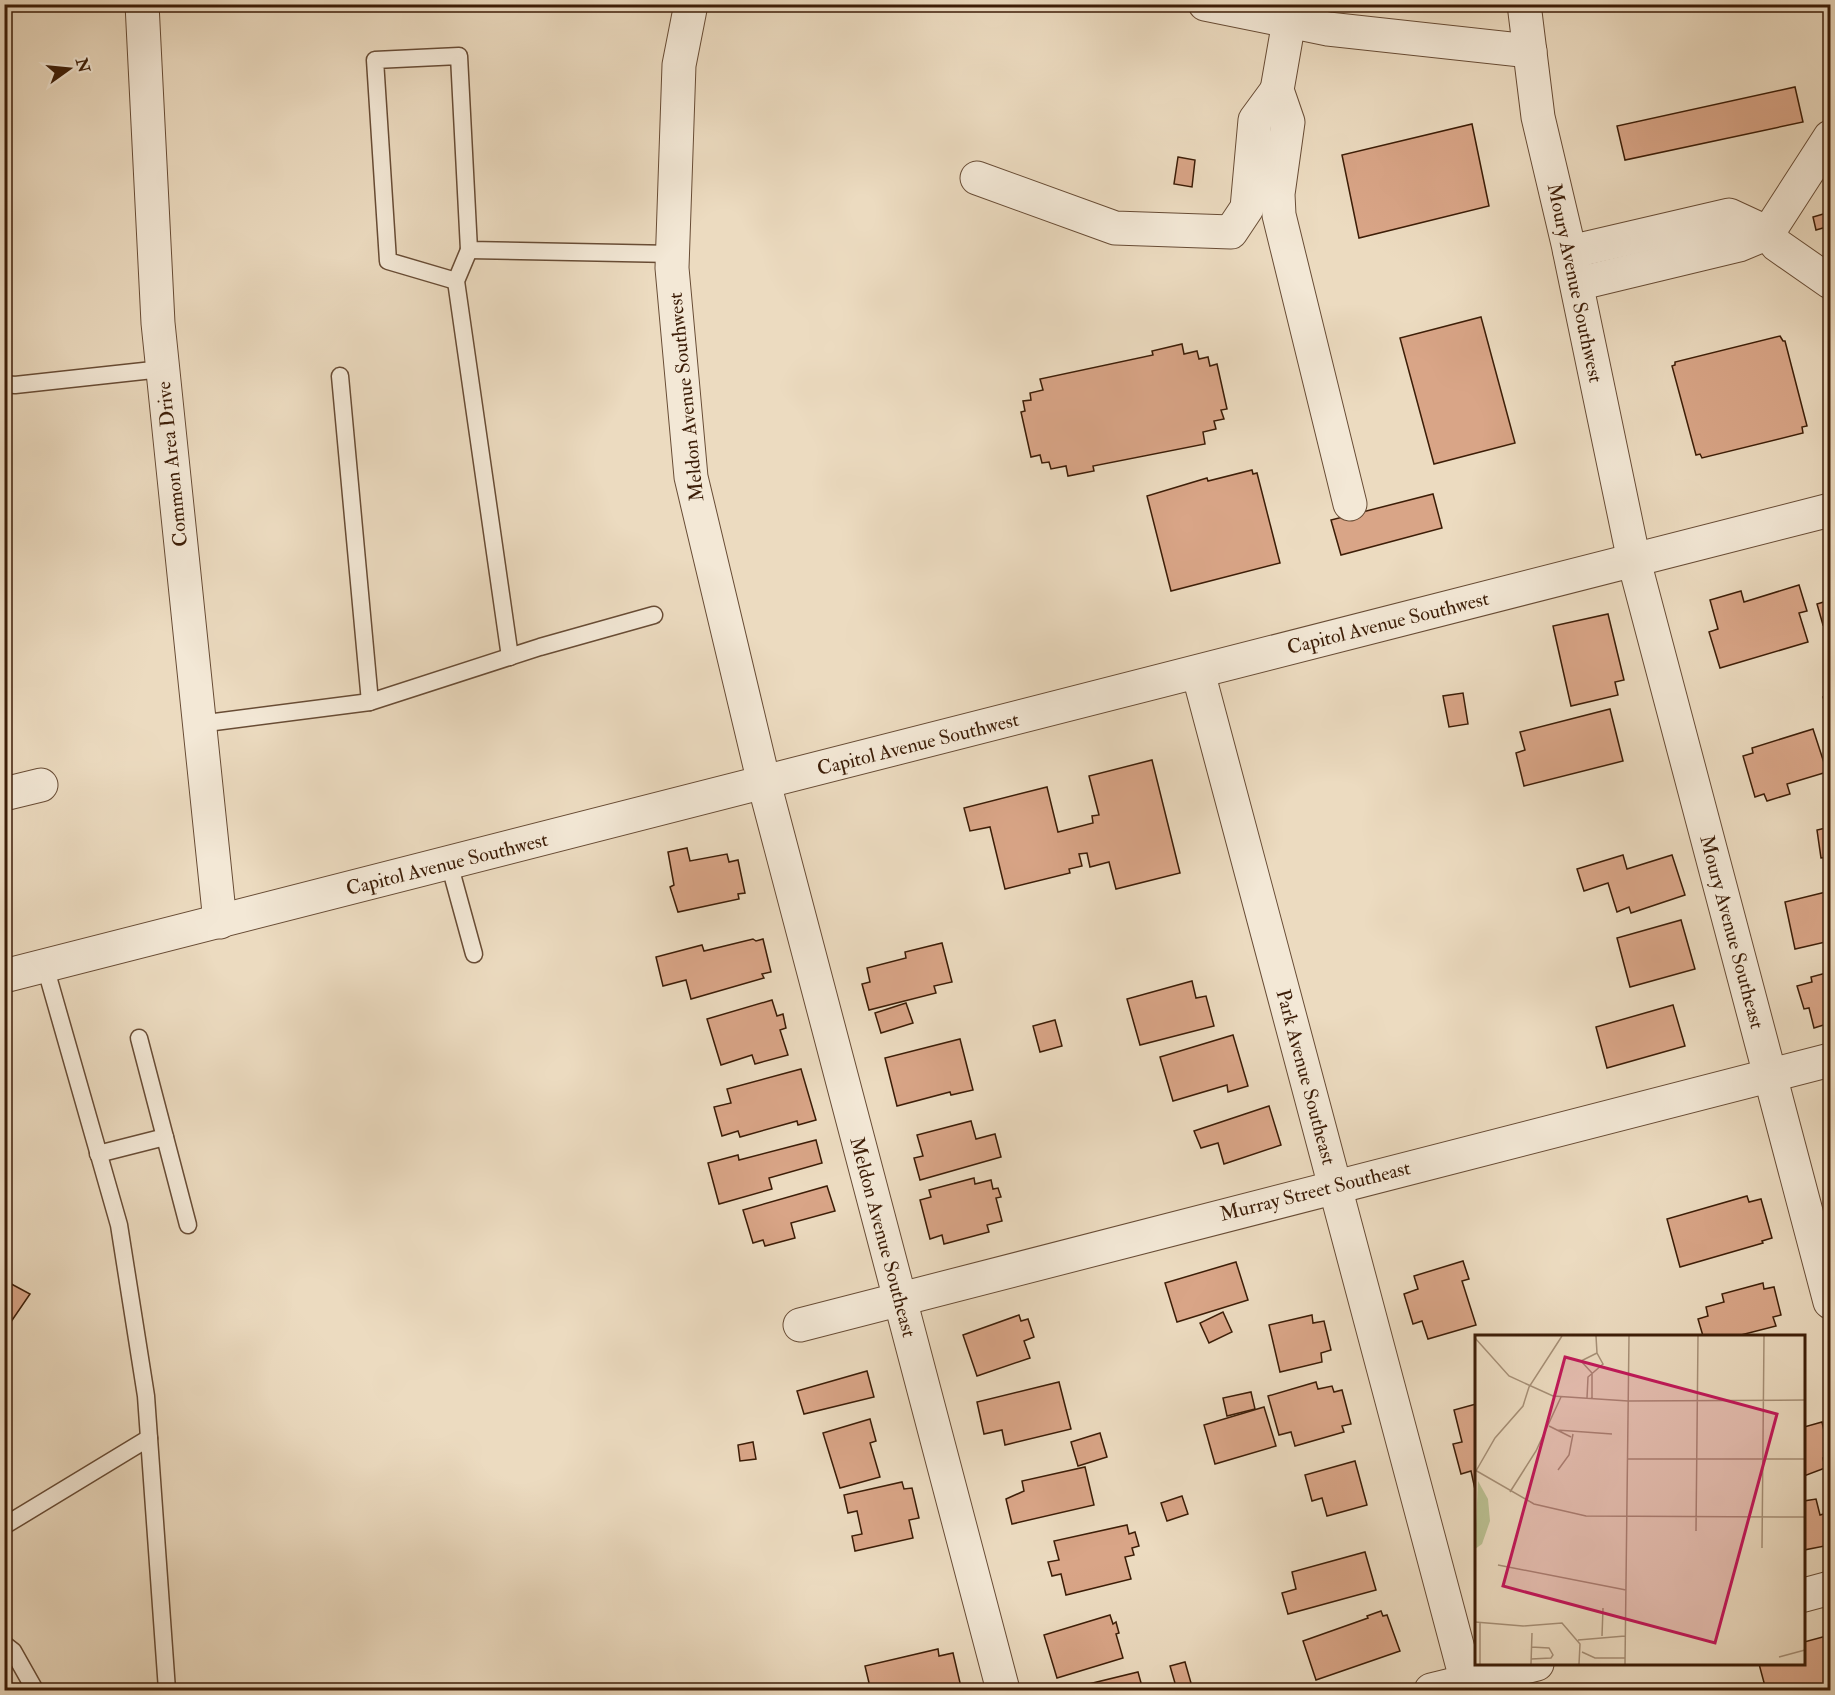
<svg xmlns="http://www.w3.org/2000/svg" width="1835" height="1695" font-family="'IM FELL Double Pica',serif">
	<style>
		.building { fill: #d9a587; stroke: #3c1d07; stroke-width: 1.5 }
		.lines { fill: none; stroke-linecap: round; stroke-linejoin: round }
		.service-casing { stroke: #684c35; stroke-width: 19 }
		.minor-casing { stroke: #684c35; stroke-width: 35 }
		.service { stroke: #f3e8d6; stroke-width: 16 }
		.minor { stroke: #f3e8d6; stroke-width: 33 }
		.labels { text-anchor: middle; dominant-baseline: central; stroke-width: 4.5; stroke-linejoin: round; paint-order: stroke }
		.street-label { font-size: 20px; fill: #3c1d07; stroke: #f3e8d6 }
		.inset-road { fill: none; stroke: #a68f76; stroke-width: 1.5 }
		.view { fill: #c2185b; fill-opacity: 0.15; stroke: #c2185b; stroke-width: 3 }
		.inset-edge { fill: none; stroke: #3c1d07; stroke-width: 3 }
	</style>
	<rect width="100%" height="100%" fill="#ecdbc0"/>
	<filter id="stains"><feTurbulence type="fractalNoise" baseFrequency=".00333" numOctaves="4"/><feColorMatrix values="0 0 0 0 .2 0 0 0 0 .09 0 0 0 0 .02 0 0 0 .5 -.17"/></filter>
	<radialGradient id="worn" r=".72"><stop offset=".6" stop-color="#630" stop-opacity="0"/><stop offset="1" stop-color="#630" stop-opacity=".3"/></radialGradient>
	<g class="building">
		<polygon points="1795,87 1803,122 1625,160 1617,126"/>
		<polygon points="1472,124 1489,206 1359,238 1342,155"/>
		<polygon points="1178,157 1195,160 1192,187 1174,184"/>
		<polygon points="1830,212 1830,226 1816,230 1813,217"/>
		<polygon points="1481,317 1515,443 1434,464 1400,338"/>
		<polygon points="1780,336 1783,341 1785,341 1807,426 1802,427 1803,433 1702,458 1700,454 1696,455 1672,366 1675,365 1675,362"/>
		<polygon points="1182,344 1184,354 1197,351 1199,359 1208,357 1210,366 1217,364 1227,409 1221,410 1224,419 1214,421 1216,429 1203,432 1205,444 1093,466 1094,471 1068,476 1066,466 1051,469 1049,462 1042,463 1040,455 1031,457 1021,412 1025,411 1023,401 1031,400 1030,393 1043,390 1040,379 1153,355 1152,351"/>
		<polygon points="1252,470 1253,474 1257,473 1280,563 1171,591 1147,496 1207,478 1208,481"/>
		<polygon points="1433,494 1442,528 1341,555 1331,520"/>
		<polygon points="1799,585 1807,611 1799,613 1808,642 1720,668 1709,632 1718,629 1710,600 1741,591 1744,602"/>
		<polygon points="1830,600 1830,623 1823,625 1817,604"/>
		<polygon points="1608,614 1624,680 1615,682 1618,695 1571,706 1553,626"/>
		<polygon points="1463,693 1468,724 1449,727 1443,696"/>
		<polygon points="1830,695 1830,717 1823,697"/>
		<polygon points="1610,709 1623,761 1524,786 1516,753 1525,750 1520,732"/>
		<polygon points="1813,729 1827,772 1787,784 1790,794 1767,801 1764,794 1755,797 1743,756 1753,753 1752,748"/>
		<polygon points="1152,760 1180,873 1116,889 1109,862 1090,867 1087,853 1079,854 1082,866 1069,869 1070,873 1005,889 990,827 970,831 964,808 1047,787 1058,832 1093,823 1092,816 1099,815 1089,776"/>
		<polygon points="1830,827 1830,857 1821,858 1817,830"/>
		<polygon points="687,848 690,861 727,854 729,862 738,860 745,893 738,894 739,899 678,912 670,887 674,885 668,852"/>
		<polygon points="1623,855 1627,869 1672,855 1685,895 1631,913 1629,907 1617,912 1608,883 1584,891 1577,869"/>
		<polygon points="1830,891 1830,941 1795,949 1785,902"/>
		<polygon points="1681,920 1695,969 1630,987 1617,938"/>
		<polygon points="753,939 756,941 763,939 771,972 762,974 764,978 691,999 686,980 663,986 656,957 702,945 704,951"/>
		<polygon points="942,943 952,982 934,986 936,993 869,1010 862,984 870,982 867,968 906,958 905,952"/>
		<polygon points="1830,972 1830,1023 1814,1028 1809,1008 1804,1009 1797,986 1812,982 1811,977"/>
		<polygon points="1192,981 1196,998 1206,996 1214,1026 1140,1045 1127,999"/>
		<polygon points="772,1000 777,1016 783,1014 786,1028 780,1030 788,1055 755,1064 752,1055 721,1065 707,1019"/>
		<polygon points="906,1003 913,1023 881,1033 875,1013"/>
		<polygon points="1673,1005 1685,1046 1607,1068 1596,1027"/>
		<polygon points="1055,1020 1062,1046 1040,1052 1033,1026"/>
		<polygon points="1233,1035 1248,1086 1228,1092 1227,1085 1173,1101 1160,1057"/>
		<polygon points="960,1039 973,1090 951,1095 950,1092 897,1106 885,1058"/>
		<polygon points="801,1069 816,1120 798,1125 797,1121 740,1137 738,1131 722,1136 714,1107 731,1103 727,1089"/>
		<polygon points="1269,1106 1281,1145 1224,1164 1218,1143 1201,1148 1194,1131"/>
		<polygon points="971,1121 976,1139 995,1134 1001,1157 920,1180 914,1158 923,1156 917,1135"/>
		<polygon points="816,1140 822,1163 769,1178 772,1189 719,1204 708,1163 738,1155 739,1160"/>
		<polygon points="974,1178 975,1184 991,1180 993,1189 998,1188 1001,1197 996,1198 1002,1221 987,1225 989,1232 944,1244 942,1235 930,1239 920,1200 931,1197 929,1190"/>
		<polygon points="827,1186 835,1211 791,1223 795,1238 765,1246 763,1240 753,1243 743,1210"/>
		<polygon points="1747,1196 1749,1202 1761,1199 1772,1238 1762,1241 1763,1243 1680,1267 1667,1219"/>
		<polygon points="1463,1261 1469,1279 1462,1281 1476,1325 1428,1339 1422,1321 1413,1324 1404,1294 1418,1289 1414,1276"/>
		<polygon points="1236,1262 1248,1300 1177,1322 1165,1283"/>
		<polygon points="4,1280 30,1294 4,1332"/>
		<polygon points="1763,1283 1764,1289 1774,1287 1781,1315 1773,1317 1776,1326 1737,1336 1703,1336 1698,1319 1708,1316 1706,1307 1724,1302 1722,1294"/>
		<polygon points="1223,1312 1232,1332 1209,1343 1200,1323"/>
		<polygon points="1019,1315 1021,1321 1028,1319 1034,1337 1024,1341 1030,1358 977,1376 963,1335"/>
		<polygon points="1312,1315 1313,1323 1324,1321 1331,1350 1321,1353 1322,1362 1280,1372 1269,1325"/>
		<polygon points="867,1371 874,1397 804,1414 797,1391"/>
		<polygon points="1059,1382 1071,1429 1005,1445 1002,1430 984,1434 977,1402"/>
		<polygon points="1316,1382 1318,1389 1332,1386 1334,1392 1342,1390 1351,1424 1342,1426 1344,1432 1295,1446 1291,1432 1279,1435 1268,1396"/>
		<polygon points="1251,1392 1255,1409 1227,1416 1223,1398"/>
		<polygon points="1476,1404 1476,1494 1471,1471 1461,1474 1453,1444 1462,1442 1454,1410"/>
		<polygon points="1264,1407 1276,1446 1215,1464 1204,1425"/>
		<polygon points="870,1419 876,1441 870,1443 880,1477 840,1488 823,1433"/>
		<polygon points="1822,1422 1830,1456 1823,1458 1825,1468 1804,1476 1804,1427"/>
		<polygon points="1100,1433 1107,1457 1078,1466 1071,1442"/>
		<polygon points="753,1442 756,1459 740,1461 738,1445"/>
		<polygon points="1355,1461 1367,1505 1327,1516 1322,1498 1312,1501 1305,1475"/>
		<polygon points="1085,1467 1094,1505 1012,1524 1006,1499 1024,1491 1022,1481"/>
		<polygon points="902,1482 904,1489 912,1488 919,1518 909,1520 913,1538 855,1551 852,1536 862,1534 857,1511 848,1513 844,1495"/>
		<polygon points="1182,1496 1188,1514 1167,1521 1161,1503"/>
		<polygon points="1816,1499 1820,1515 1827,1513 1830,1545 1804,1550 1804,1501"/>
		<polygon points="1127,1525 1129,1534 1135,1532 1139,1546 1132,1548 1134,1555 1125,1557 1131,1579 1066,1595 1061,1574 1052,1576 1048,1562 1059,1560 1054,1541"/>
		<polygon points="1365,1552 1376,1590 1288,1614 1282,1593 1296,1589 1292,1572"/>
		<polygon points="1381,1611 1383,1616 1387,1615 1400,1651 1316,1680 1303,1641 1368,1618 1367,1616"/>
		<polygon points="1110,1615 1113,1624 1116,1622 1119,1633 1116,1634 1123,1658 1057,1678 1044,1635"/>
		<polygon points="1830,1635 1830,1685 1809,1690 1766,1690 1759,1664 1804,1664 1804,1642"/>
		<polygon points="938,1649 939,1656 953,1653 961,1687 950,1690 883,1690 882,1684 870,1687 865,1666"/>
		<polygon points="1185,1662 1193,1690 1177,1690 1170,1666"/>
		<polygon points="1138,1672 1143,1690 1064,1690"/>
	</g>
	<g class="lines">
		<g class="service-casing">
			<g id="service">
				<polyline points="469,250 456,281 510,657"/>
				<polyline points="456,281 388,261 375,60 459,56 469,250 673,254"/>
				<polyline points="340,376 370,702"/>
				<polyline points="4,384 15,385 162,369"/>
				<polyline points="199,724 370,702 540,647 654,615"/>
				<polyline points="449,863 474,954"/>
				<polyline points="45,966 119,1225 146,1396 167,1690"/>
				<polyline points="139,1038 188,1225"/>
				<polyline points="98,1154 165,1137"/>
				<polyline points="4,1526 149,1438"/>
				<polyline points="4,1644 13,1651 35,1690"/>
			</g>
		</g>
		<g class="minor-casing">
			<g id="minor">
				<polyline points="142,4 158,323 220,922"/>
				<polyline points="691,4 679,65 672,268 691,477 764,783 1003,1690"/>
				<polyline points="1205,4 1328,29 1530,51"/>
				<polyline points="1524,4 1538,117 1568,244 1634,561 1830,1302"/>
				<polyline points="1289,21 1277,90 1288,122 1278,194 1279,215 1350,504"/>
				<polyline points="977,178 1115,228 1231,232 1247,208 1255,120 1277,90"/>
				<polyline points="1570,252 1729,215 1768,233 1777,245 1830,282"/>
				<polyline points="1577,284 1739,245 1768,233 1830,137"/>
				<polyline points="1198,672 1469,1690"/>
				<polyline points="4,794 41,785"/>
				<polyline points="4,976 1830,510"/>
				<polyline points="800,1325 1830,1060"/>
				<polyline points="1804,1595 1830,1588"/>
				<polyline points="1431,1690 1537,1664"/>
			</g>
		</g>
		<use href="#service" class="service"/>
		<use href="#minor" class="minor"/>
	</g>
	<g class="labels">
		<g class="street-label">
			<text transform="translate(1575 283) rotate(78)">Moury Avenue Southwest</text>
			<text transform="translate(686 397) rotate(-96)">Meldon Avenue Southwest</text>
			<text transform="translate(172 464) rotate(-96)">Common Area Drive</text>
			<text transform="translate(1388 623) rotate(-14)">Capitol Avenue Southwest</text>
			<text transform="translate(918 744) rotate(-14)">Capitol Avenue Southwest</text>
			<text transform="translate(447 864) rotate(-14)">Capitol Avenue Southwest</text>
			<text transform="translate(1732 932) rotate(75)">Moury Avenue Southeast</text>
			<text transform="translate(1306 1077) rotate(75)">Park Avenue Southeast</text>
			<text transform="translate(1315 1191) rotate(-14)">Murray Street Southeast</text>
			<text transform="translate(883 1237) rotate(75)">Meldon Avenue Southeast</text>
		</g>
	</g>
	<g transform="translate(1475 1335)">
		<rect width="330" height="330" fill="#ecdbc0"/>
		<path d="M3,146L13,164L15,186L7,209L0,214Z" fill="#babf91"/>
		<path class="inset-road" d="M0,3L34,41L78,61L153,66L330,65M112,63L113,42L128,29L122,18L121,1M117,64V38L106,26L122,18M74,91L96,102M82,95L137,99M152,124H330M0,135L59,169L111,181L330,182M83,135L94,120L98,99M1,136L20,103L48,71L54,52L87,1M35,157L61,116L86,62M221,196L223,1M287,213L289,1M23,230L151,255M0,287L48,291L87,288L105,309L104,329M127,301L128,273M103,305L150,301M107,317L120,323H150M304,322L330,315M56,324L76,323L78,320L74,313L56,312M5,329V288M56,329L57,298M150,329L154,1"/>
		<path class="view" d="M90,22L302,79L240,308L28,251Z"/>
		<rect width="330" height="330" class="inset-edge"/>
	</g>
	<rect width="1835" height="1695" fill="none" stroke="#ecdbc0" stroke-width="24"/>
	<rect x="6" y="6" width="1823" height="1683" fill="none" stroke="#3c1d07" stroke-width="3"/>
	<rect x="12" y="12" width="1811" height="1671" fill="none" stroke="#3c1d07" stroke-width="1.5"/>
	<g transform="translate(69 69) rotate(75)" stroke="#f3e8d6" stroke-width="4.5" paint-order="stroke">
	<path d="M0-4.5L10 22L0 15L-10 22Z" fill="#3c1d07"/>
	<text y="-9" font-size="16" font-weight="bold" text-anchor="middle" fill="#3c1d07">N</text>
	</g>
	<rect width="100%" height="100%" filter="url(#stains)"/>
	<rect width="100%" height="100%" fill="url(#worn)"/>
</svg>
